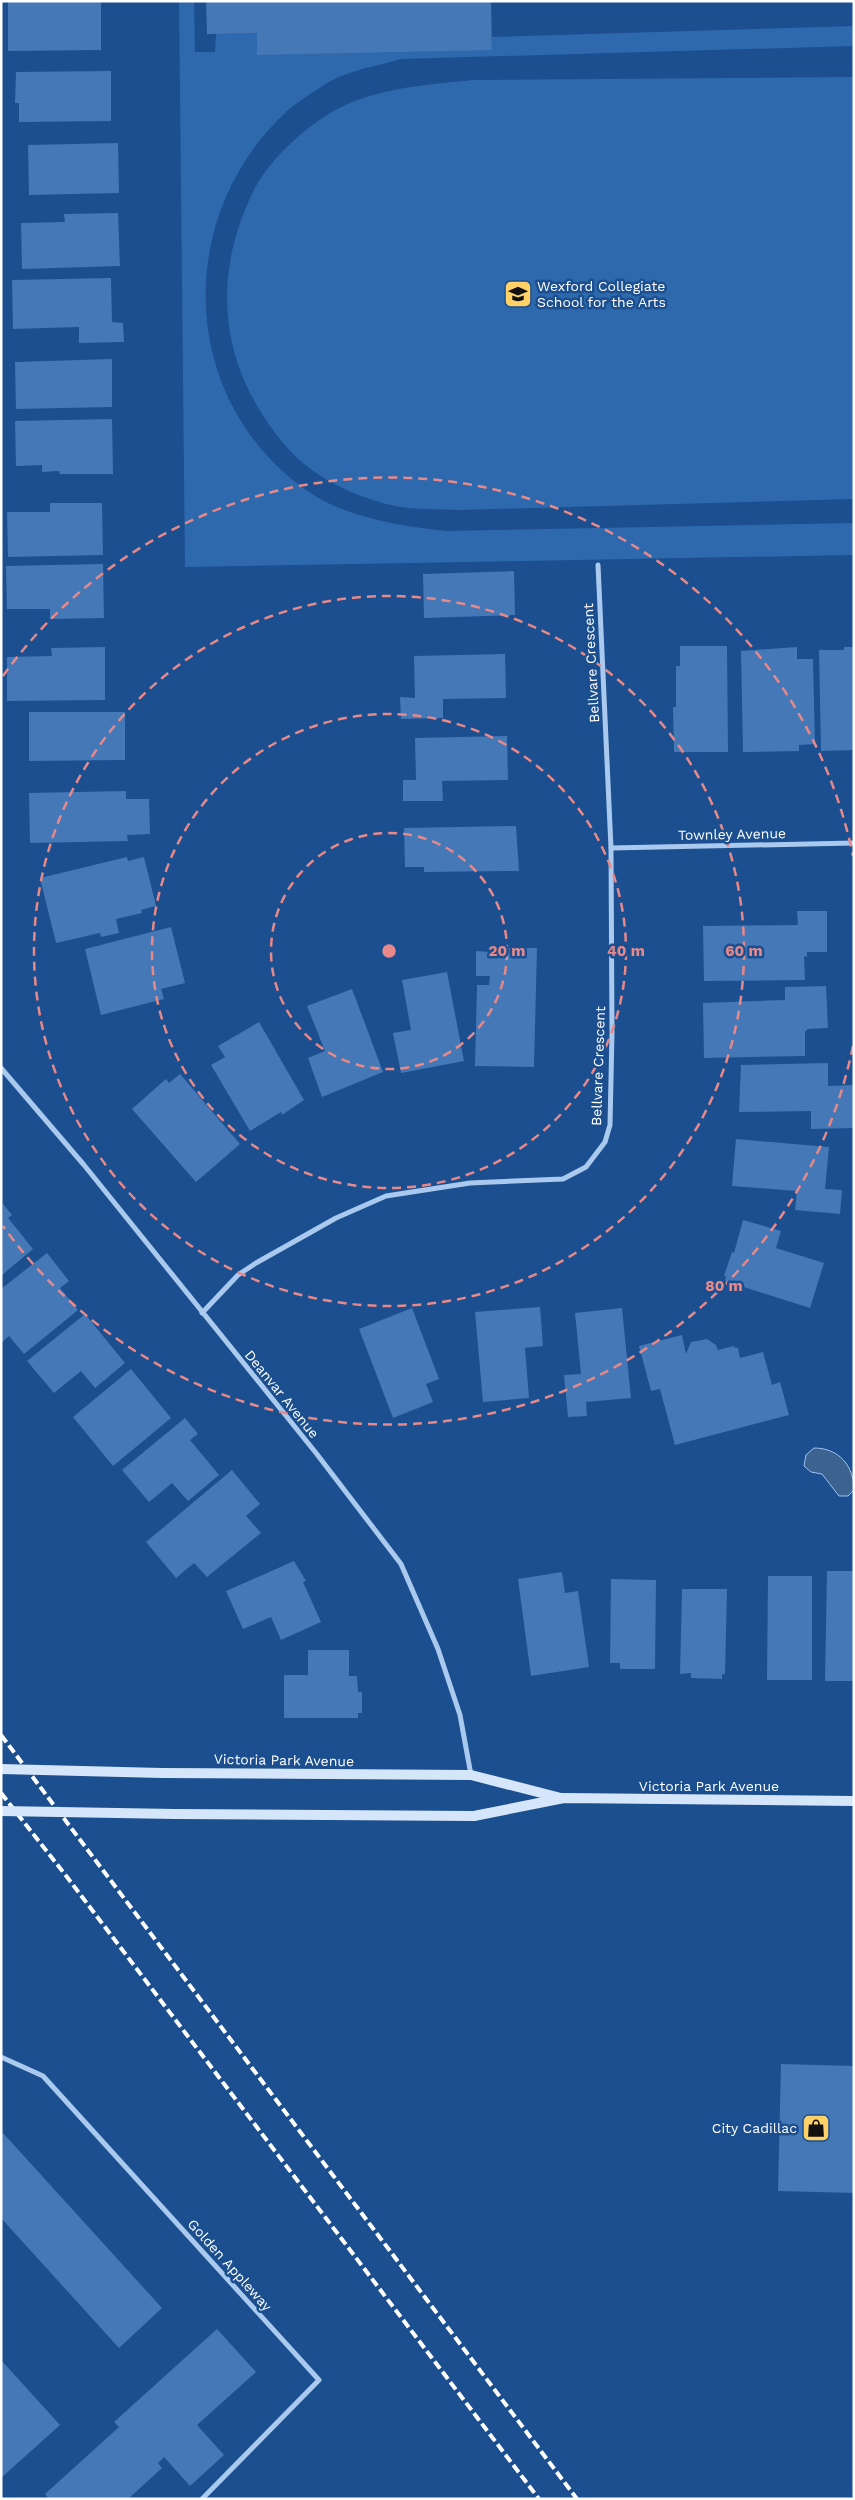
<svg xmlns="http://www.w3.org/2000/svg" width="855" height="2500" font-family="'Work Sans',sans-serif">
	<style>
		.green { fill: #2e69ad }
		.water { fill: #3c6290; stroke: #9cc4f0 }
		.building { fill: #4478b7 }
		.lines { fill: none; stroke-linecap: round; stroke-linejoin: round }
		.street { stroke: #a9c9ee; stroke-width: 5 }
		.secondary { stroke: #d6e6fa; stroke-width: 10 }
		.rail { stroke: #fff; stroke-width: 4; stroke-dasharray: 9 4; stroke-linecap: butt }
		.secondary-bridge { stroke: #d6e6fa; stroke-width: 10 }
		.ring { fill: none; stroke: #e88989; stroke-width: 2.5; stroke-dasharray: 9 6 }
		.labels { text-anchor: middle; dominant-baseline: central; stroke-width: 5; stroke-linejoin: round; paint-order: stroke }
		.poi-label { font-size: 14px; fill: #fff; stroke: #1b4f8f; text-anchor: start }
		.street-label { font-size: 14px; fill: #fff; stroke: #1b4f8f }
		.centre { fill: #e88989; stroke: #1b4f8f; stroke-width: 2.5 }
		.ring-label { font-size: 15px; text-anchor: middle; font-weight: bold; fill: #e88989; stroke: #1b4f8f; stroke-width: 5; stroke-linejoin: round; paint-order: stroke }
	</style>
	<rect width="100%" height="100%" fill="#1b4f8f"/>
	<g class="green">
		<path d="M179,1H194L195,52H215L216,33H257L492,50V37L854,26V46L401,59C380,65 358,69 339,77C327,82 296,103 286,112C172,218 179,403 309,492C347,518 401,526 446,531L854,523V555L185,567Z"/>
		<path d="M854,77V499L459,510C438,509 415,510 395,506C367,500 335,487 312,470C292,456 277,437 264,417C218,347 216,269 252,194C267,162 298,134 327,115C369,88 425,85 473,80Z"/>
	</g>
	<path class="water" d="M814,1448C839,1448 854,1466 854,1490L848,1496H839L822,1474L811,1472L804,1466L806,1455Z"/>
	<g class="building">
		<polygon points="8,1 101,1 101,50 8,51"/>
		<polygon points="206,1 491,1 492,50 257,55 257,33 207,34"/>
		<polygon points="111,71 111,121 19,122 19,103 15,103 16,72"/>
		<polygon points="118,143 119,193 29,195 28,145"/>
		<polygon points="118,213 120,266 22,269 21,223 65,222 64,214"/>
		<polygon points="111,278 112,322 123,323 124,342 79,343 79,327 13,329 12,280"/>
		<polygon points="112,359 112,407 16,409 15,362"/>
		<polygon points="112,419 113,474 60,474 59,471 42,472 42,465 16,466 15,421"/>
		<polygon points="50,503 102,503 103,555 8,557 7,512 50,512"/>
		<polygon points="103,564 104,618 50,619 50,609 7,609 6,566"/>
		<polygon points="514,571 515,615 424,618 423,574"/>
		<polygon points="680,646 727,646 728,752 674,752 673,707 676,707 676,666 680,666"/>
		<polygon points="105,647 105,700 7,701 7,657 52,656 51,648"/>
		<polygon points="797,647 797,659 813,659 815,744 799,745 799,751 743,752 741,651"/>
		<polygon points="844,647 854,647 854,750 821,751 819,650 844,650"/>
		<polygon points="505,654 506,698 443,699 443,718 401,719 400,697 415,698 414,656"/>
		<polygon points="29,712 125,712 125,760 29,761"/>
		<polygon points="507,736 508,780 442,781 443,801 403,801 403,780 416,780 415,738"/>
		<polygon points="126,791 126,799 149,799 150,834 127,835 128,841 30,843 29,793"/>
		<polygon points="516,826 519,871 424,872 424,867 405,867 404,828"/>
		<polygon points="127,857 128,861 144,857 156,906 141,910 142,913 116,919 119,933 101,937 100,933 56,943 40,878"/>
		<polygon points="797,911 827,911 827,952 807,952 807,957 804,956 805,980 704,981 703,926 798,925"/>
		<polygon points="171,927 185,983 161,989 164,999 101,1015 85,949"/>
		<polygon points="490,948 537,948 534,1067 475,1066 477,985 489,985 490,976 476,976 476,951 490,952"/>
		<polygon points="447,972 464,1061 401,1073 393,1033 411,1030 402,980"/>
		<polygon points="826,986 828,1028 807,1029 807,1031 805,1031 805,1056 704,1058 703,1003 785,1000 785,987"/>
		<polygon points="352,989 383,1072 322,1097 308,1058 325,1051 307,1006"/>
		<polygon points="259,1022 304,1100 282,1115 281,1112 250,1131 211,1065 225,1057 218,1046"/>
		<polygon points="828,1063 828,1086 853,1085 854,1128 811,1129 811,1111 739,1112 741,1065"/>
		<polygon points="180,1074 240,1144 196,1182 132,1109 166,1079 169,1083"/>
		<polygon points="736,1139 829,1147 825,1189 842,1190 840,1214 795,1210 797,1191 732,1186"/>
		<polygon points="3,1204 12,1215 8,1218 33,1249 2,1275"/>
		<polygon points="743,1220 781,1231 776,1248 824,1263 810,1308 725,1281 726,1276 724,1276 732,1252 734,1253"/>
		<polygon points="47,1253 69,1281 60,1288 78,1310 24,1354 9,1336 1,1343 1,1289"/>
		<polygon points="540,1307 543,1346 525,1348 529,1398 483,1402 475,1312"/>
		<polygon points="412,1308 439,1379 426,1384 433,1402 393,1418 359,1329"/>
		<polygon points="622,1308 631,1398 586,1402 587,1416 568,1417 564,1375 581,1374 575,1313"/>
		<polygon points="85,1314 125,1363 95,1388 81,1371 54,1393 27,1361"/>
		<polygon points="682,1335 686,1354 691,1342 707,1339 716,1345 718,1350 734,1346 735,1348 738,1348 740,1358 763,1352 772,1385 780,1382 789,1415 675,1445 660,1389 651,1391 639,1346"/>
		<polygon points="131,1369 171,1418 113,1466 73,1417"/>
		<polygon points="185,1418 198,1434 190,1440 219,1475 188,1501 172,1483 149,1502 122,1470"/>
		<polygon points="232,1470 260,1504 246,1516 261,1533 207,1577 194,1563 176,1578 146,1542"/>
		<polygon points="294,1561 306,1581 303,1582 321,1622 281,1640 271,1617 243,1629 226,1591"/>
		<polygon points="827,1571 854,1571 854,1681 825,1681"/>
		<polygon points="562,1572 565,1593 578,1591 589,1667 531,1676 518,1579"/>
		<polygon points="768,1576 812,1576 812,1680 767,1680"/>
		<polygon points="611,1579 656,1580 655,1669 620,1669 620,1663 610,1663"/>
		<polygon points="682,1589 727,1589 725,1674 722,1674 722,1679 691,1678 691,1673 680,1674"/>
		<polygon points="308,1650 349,1650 349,1676 357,1676 358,1692 362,1692 362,1713 358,1713 358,1718 284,1718 284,1675 308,1675"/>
		<polygon points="781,2064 854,2066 854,2193 778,2191"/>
		<polygon points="3,2133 162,2308 119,2348 1,2218 1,2135"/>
		<polygon points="217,2329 256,2372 197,2425 224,2455 190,2486 164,2457 158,2463 162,2468 128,2499 49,2499 45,2494 119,2427 114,2422"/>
		<polygon points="1,2360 60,2425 1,2478"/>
	</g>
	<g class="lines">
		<g class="street">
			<polyline points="611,848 854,843"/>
			<polyline points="1,1068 84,1165 316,1453 401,1564 438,1649 460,1715 471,1775"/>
			<polyline points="202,1313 238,1275 256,1263 336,1218 386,1196 470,1183 563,1179 586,1167 605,1142 610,1125 612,1033 611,848 598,565"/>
			<polyline points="1,2057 43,2076 319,2380 202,2499"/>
		</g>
		<g class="secondary">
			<polyline points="162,1773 471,1775 561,1798"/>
			<polyline points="175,1814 474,1816 564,1798 854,1801"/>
		</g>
		<g class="rail">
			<polyline points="1,1735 577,2499"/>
			<polyline points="1,1793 67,1877 539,2499"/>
		</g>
		<g class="secondary-bridge">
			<polyline points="1,1769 162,1773"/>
			<polyline points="1,1811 175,1814"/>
		</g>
	</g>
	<g class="ring">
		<circle cx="389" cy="951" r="118"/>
		<circle cx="389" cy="951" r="237"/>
		<circle cx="389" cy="951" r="355"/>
		<path d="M853 1046A474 474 0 0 1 3 1226M3 676A474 474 0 0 1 853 856"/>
	</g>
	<defs>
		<g id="school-square" transform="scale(1.4375)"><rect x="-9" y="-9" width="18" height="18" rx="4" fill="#ffd166" stroke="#1b4f8f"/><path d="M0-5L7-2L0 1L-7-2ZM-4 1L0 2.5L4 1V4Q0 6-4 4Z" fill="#111"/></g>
		<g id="shop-square" transform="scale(1.4375)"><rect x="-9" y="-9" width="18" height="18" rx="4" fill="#ffd166" stroke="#1b4f8f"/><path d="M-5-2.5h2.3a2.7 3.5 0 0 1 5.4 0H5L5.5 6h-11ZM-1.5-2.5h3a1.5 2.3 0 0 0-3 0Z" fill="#111"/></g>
	</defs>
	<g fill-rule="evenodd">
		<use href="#school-square" x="518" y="294"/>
		<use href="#shop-square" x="816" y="2128"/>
	</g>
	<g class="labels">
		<g class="poi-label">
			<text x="537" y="286">Wexford Collegiate<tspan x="537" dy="16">School for the Arts</tspan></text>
			<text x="797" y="2128" text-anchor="end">City Cadillac</text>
		</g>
		<g class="street-label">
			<text transform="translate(591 663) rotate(-93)">Bellvare Crescent</text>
			<text transform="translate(732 834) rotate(-1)">Townley Avenue</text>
			<text transform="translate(598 1066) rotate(-88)">Bellvare Crescent</text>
			<text transform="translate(282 1394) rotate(51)">Deanvar Avenue</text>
			<text transform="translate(284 1760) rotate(1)">Victoria Park Avenue</text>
			<text x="709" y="1786">Victoria Park Avenue</text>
			<text transform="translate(230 2265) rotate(48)">Golden Appleway</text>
		</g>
	</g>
	<circle cx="389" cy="951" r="8" class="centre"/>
	<g class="ring-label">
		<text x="507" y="956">20 m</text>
		<text x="626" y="956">40 m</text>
		<text x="744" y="956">60 m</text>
		<text x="724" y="1291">80 m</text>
	</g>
	<rect width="855" height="2500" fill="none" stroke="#ffffff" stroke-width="5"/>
</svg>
